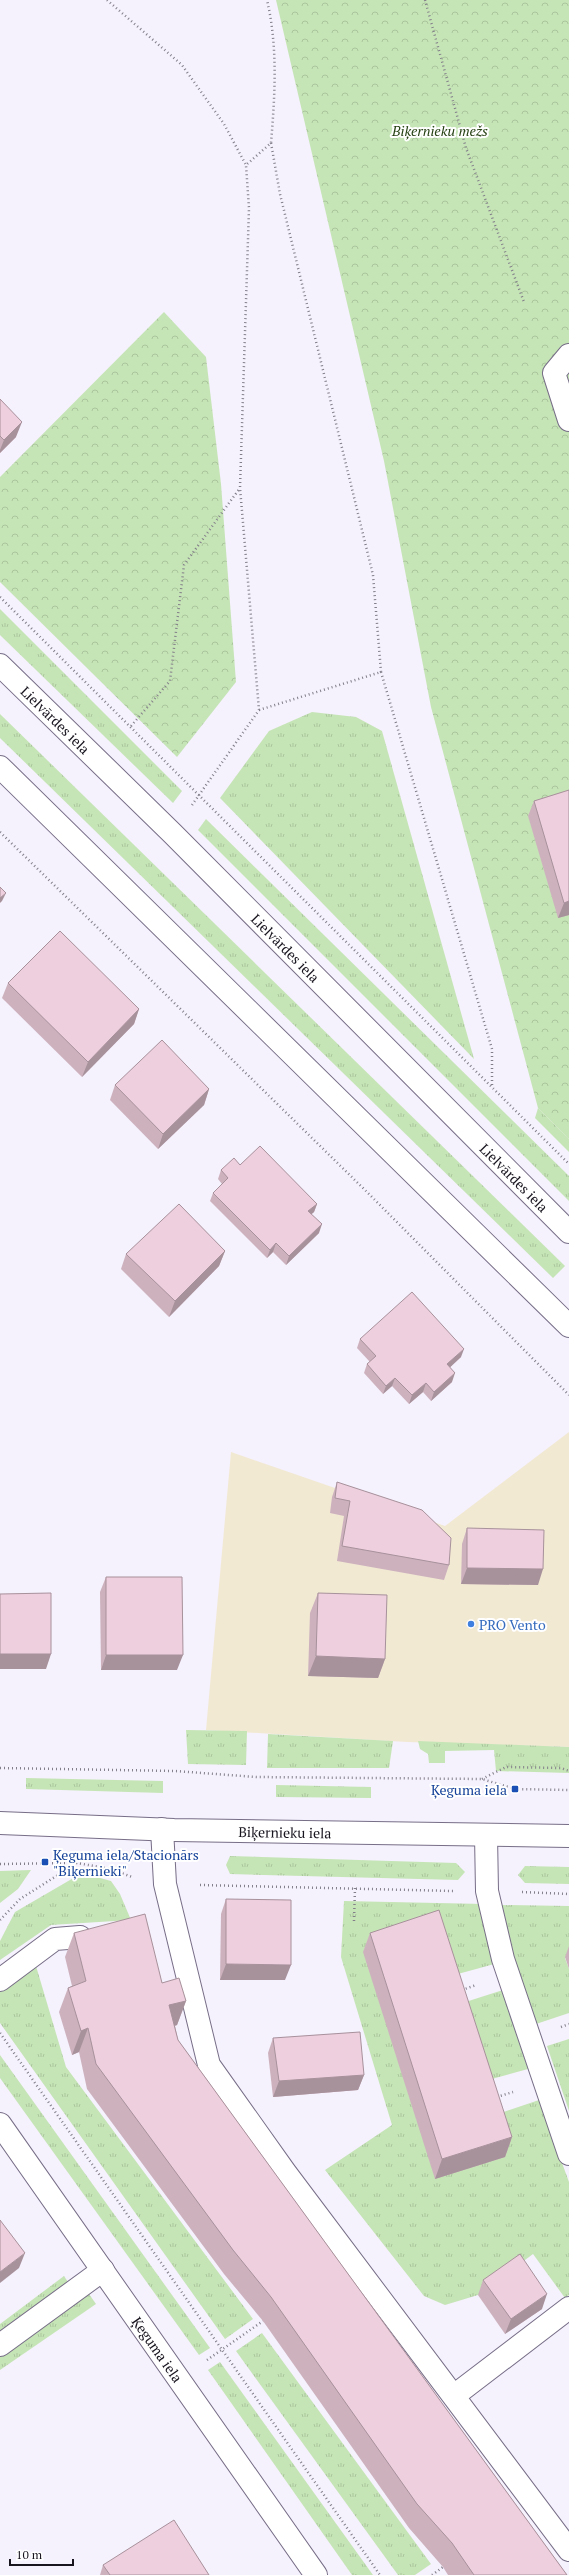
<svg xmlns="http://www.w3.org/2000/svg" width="569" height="2575" font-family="'PT Serif',serif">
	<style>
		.commercial { fill: #f2e9d3 }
		.grass { fill: url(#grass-tufts) }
		.forest { fill: url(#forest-crowns) }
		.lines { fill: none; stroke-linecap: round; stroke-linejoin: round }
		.minor-casing { stroke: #776e87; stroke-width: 24 }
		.major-casing { stroke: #776e87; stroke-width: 24 }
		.path { stroke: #837f8a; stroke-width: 2.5; stroke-dasharray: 1 3; stroke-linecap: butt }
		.minor { stroke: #fff; stroke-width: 22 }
		.major { stroke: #fff; stroke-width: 22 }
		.wall { fill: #cdb2be }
		.shaded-wall { fill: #a7919b }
		.building { fill: #eecfdd; stroke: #a7919b }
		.shop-dot { fill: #3f7fe0; stroke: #fff; stroke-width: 1.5 }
		.transit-dot { fill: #1a4fb4; stroke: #fff; stroke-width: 1.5 }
		.labels { text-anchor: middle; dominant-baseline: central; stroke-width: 4; stroke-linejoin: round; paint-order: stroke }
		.park-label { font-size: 14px; font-style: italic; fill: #254012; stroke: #fff }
		.street-label { font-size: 14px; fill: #19151f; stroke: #fff }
		.shop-label { font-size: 14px; fill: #366cbe; stroke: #fff; text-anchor: start }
		.transit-label { font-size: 14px; fill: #164399; stroke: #fff; text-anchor: end }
	</style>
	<defs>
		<pattern id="grass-tufts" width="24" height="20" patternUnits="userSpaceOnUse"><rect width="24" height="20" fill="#c6e5b6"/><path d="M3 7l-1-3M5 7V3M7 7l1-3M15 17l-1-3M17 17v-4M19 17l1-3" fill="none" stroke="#aac49c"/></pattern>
		<pattern id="forest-crowns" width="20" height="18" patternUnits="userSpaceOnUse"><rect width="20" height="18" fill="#c6e5b6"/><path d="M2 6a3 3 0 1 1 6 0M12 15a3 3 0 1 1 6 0" fill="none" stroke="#aac49c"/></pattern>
	</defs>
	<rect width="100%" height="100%" fill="#f5f1fd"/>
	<polygon class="commercial" points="569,1432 569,1747 407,1742 206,1730 231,1452 445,1526"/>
	<g class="grass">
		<polygon points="0,609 182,791 173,803 0,635"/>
		<polygon points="312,712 356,717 382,731 474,1059 220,798 269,731"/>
		<polygon points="0,714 565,1266 553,1278 0,738"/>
		<polygon points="206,819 569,1176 569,1201 198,830"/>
		<polygon points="538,1108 569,1139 569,1152 535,1118"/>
		<polygon points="186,1730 247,1731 246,1765 188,1764"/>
		<polygon points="268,1734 393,1741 389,1768 267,1768"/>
		<polygon points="418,1741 569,1747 569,1773 496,1771 494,1750 445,1751 445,1763 429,1763 428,1754 420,1749"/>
		<polygon points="26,1778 163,1781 163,1793 26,1789"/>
		<polygon points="276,1785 371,1787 371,1798 276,1797"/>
		<polygon points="230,1856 456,1863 465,1872 458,1880 230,1874 226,1865"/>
		<polygon points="525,1866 569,1867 569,1884 525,1883 518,1875"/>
		<polygon points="31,1870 18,1889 0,1903 0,1871"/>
		<polygon points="82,1873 111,1881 120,1894 131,1920 51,1925 0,1960 0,1941 15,1912"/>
		<polygon points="344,1901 484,1904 498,1963 447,1977 492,2116 539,2100 569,2182 569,2295 565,2298 533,2254 478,2295 445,2305 424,2296 325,2170 392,2125 341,1957"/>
		<polygon points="501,1905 569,1906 569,1956 565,1958 569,1969 569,2013 536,2024 513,1957"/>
		<polygon points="36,1966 66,2067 253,2319 225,2339 0,2023 0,1992"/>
		<polygon points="503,1990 528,2069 481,2082 456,2005"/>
		<polygon points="569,2039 569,2111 547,2046"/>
		<polygon points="0,2055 210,2348 199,2355 0,2078"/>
		<polygon points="64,2276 70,2285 0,2336 0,2324"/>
		<polygon points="89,2294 96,2304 0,2370 0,2355"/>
		<polygon points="262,2333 431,2564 415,2575 398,2575 236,2351"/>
		<polygon points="220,2362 373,2575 352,2575 208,2370"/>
	</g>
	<g class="forest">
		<polygon points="276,0 569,0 569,1139 538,1108 431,707 384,461"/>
		<polygon points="164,312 206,357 221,484 236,682 177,757 0,582 0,477"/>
	</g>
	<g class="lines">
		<g class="minor-casing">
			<g id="minor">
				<polyline points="569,355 554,373 569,420"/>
				<path id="s1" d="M0,1823L174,1830L569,1836"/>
				<polyline points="162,1829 165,1884 209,2065 285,2172 569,2550"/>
				<polyline points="486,1835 487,1891 503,1959 569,2154"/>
				<polyline points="0,1980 55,1939 80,1937 89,1951"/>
				<path id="s2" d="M0,2124L316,2575"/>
				<polyline points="0,2345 103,2270"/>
				<polyline points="455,2395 569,2308"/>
			</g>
		</g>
		<g class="major-casing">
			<g id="major">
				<path id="s3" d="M0,665L172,833L569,1232"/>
				<polyline points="0,767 569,1326"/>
			</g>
		</g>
		<g class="path">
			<polyline points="107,0 182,65 224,124 246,165"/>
			<polyline points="425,0 466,148 524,302"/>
			<polyline points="0,597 569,1164"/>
			<polyline points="381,672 492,1049 492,1088"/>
			<polyline points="259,710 381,672 373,575 280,194 271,143"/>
			<polyline points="131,726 170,681 184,565 240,488"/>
			<path d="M192,805L259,710L240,488L249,208L246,165L271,143C275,95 278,47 267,0"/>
			<polyline points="0,832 364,1189 569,1395"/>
			<polyline points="0,1768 175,1771 256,1777 482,1779 515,1789 569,1790"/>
			<polyline points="482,1779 506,1767 561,1768 569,1771"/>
			<polyline points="0,1864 77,1863 111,1869 132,1877"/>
			<polyline points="200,1885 453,1891"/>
			<polyline points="522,1892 569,1894"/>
			<polyline points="0,1920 20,1899 77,1863"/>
			<polyline points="354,1921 355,1888"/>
			<polyline points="462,1990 476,1985"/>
			<polyline points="561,2027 569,2024"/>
			<polyline points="0,2033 380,2575"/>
			<polyline points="497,2097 513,2092"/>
			<polyline points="207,2360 263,2321"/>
			<polyline points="432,2575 443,2567"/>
		</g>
		<use href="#minor" class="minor"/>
		<use href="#major" class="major"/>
	</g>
	<g class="wall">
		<polygon points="0,399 16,437 0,453"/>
		<polygon points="569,790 569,915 558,918 528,816 534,801"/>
		<polygon points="8,983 139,1009 134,1024 82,1077 2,998"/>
		<polygon points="115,1085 209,1089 204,1105 158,1149 110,1100"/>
		<polygon points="240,1165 317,1204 314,1212 311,1214 319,1233 286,1265 273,1252 267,1258 210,1201 213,1193 222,1184 218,1179 221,1170"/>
		<polygon points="225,1251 219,1266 169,1317 121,1269 126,1254"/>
		<polygon points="360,1339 461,1357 450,1367 452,1382 431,1401 423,1392 409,1404 392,1386 383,1394 364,1373 367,1364 370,1362 357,1348"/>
		<polygon points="337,1482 449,1565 444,1580 337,1561 344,1516 330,1513 332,1497"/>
		<polygon points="467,1528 538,1585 461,1584 462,1544"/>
		<polygon points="106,1577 177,1670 101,1670 100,1592"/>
		<polygon points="318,1593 385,1659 378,1678 308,1676 310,1613"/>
		<polygon points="226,1899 285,1980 220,1980 221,1914"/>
		<polygon points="74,1933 162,1983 186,2001 177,2025 175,2026 178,2040 567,2575 448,2575 443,2567 409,2528 263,2321 224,2274 87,2089 79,2052 72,2055 59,2012 68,1988 72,1986 65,1957"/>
		<polygon points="370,1933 512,2137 505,2157 435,2179 363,1952"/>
		<polygon points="569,1946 569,1969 565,1957"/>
		<polygon points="273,2038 364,2075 358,2090 273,2097 268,2053"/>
		<polygon points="483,2280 542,2309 505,2334 478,2295"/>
		<polygon points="103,2565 209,2575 100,2575"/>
	</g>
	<g class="shaded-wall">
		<polygon points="22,422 16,437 0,453 0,450 4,440"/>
		<polygon points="6,893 2,901 0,903 0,898"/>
		<polygon points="569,901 569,915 558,918 564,903"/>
		<polygon points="139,1009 134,1024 82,1077 88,1062"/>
		<polygon points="209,1089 204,1105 158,1149 163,1134"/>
		<polygon points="317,1204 314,1212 305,1220 308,1211"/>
		<polygon points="322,1224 319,1233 286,1265 289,1256"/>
		<polygon points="276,1243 273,1252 267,1258 270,1250"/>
		<polygon points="225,1251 219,1266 169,1317 175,1301"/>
		<polygon points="464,1349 461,1357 444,1373 447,1364"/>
		<polygon points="455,1373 452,1382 431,1401 434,1392"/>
		<polygon points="395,1378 392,1386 383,1394 386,1386"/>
		<polygon points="426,1383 423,1392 409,1404 412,1395"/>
		<polygon points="467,1568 543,1569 538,1585 461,1584"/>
		<polygon points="0,1654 51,1654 46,1669 0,1669"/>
		<polygon points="106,1655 183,1655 177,1670 101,1670"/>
		<polygon points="316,1656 385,1659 378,1678 308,1676"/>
		<polygon points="226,1964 291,1965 285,1980 220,1980"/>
		<polygon points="186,2001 177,2025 160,2030 169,2005"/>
		<polygon points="88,2028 79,2052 72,2055 81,2031"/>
		<polygon points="364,2075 358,2090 273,2097 279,2081"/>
		<polygon points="512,2137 505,2157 435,2179 442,2159"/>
		<polygon points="25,2253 19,2268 0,2283 0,2272"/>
		<polygon points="547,2294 542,2309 505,2334 511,2319"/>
	</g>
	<g class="building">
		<polygon points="0,399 22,422 4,440 0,436"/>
		<polygon points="569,790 569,901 564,903 534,801"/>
		<polygon points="0,887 6,893 0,898"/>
		<polygon points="60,931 139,1009 88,1062 8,983"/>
		<polygon points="162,1040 209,1089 163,1134 115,1085"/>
		<polygon points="260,1146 317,1204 308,1211 322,1224 289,1256 276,1243 270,1250 213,1193 228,1178 221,1170 234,1158 240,1165"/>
		<polygon points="179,1204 225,1251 175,1301 126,1254"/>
		<polygon points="412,1292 464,1349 447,1364 455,1373 434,1392 426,1383 412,1395 395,1378 386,1386 367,1364 376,1356 360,1339"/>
		<polygon points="337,1482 422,1510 451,1538 449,1565 342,1546 350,1501 335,1498"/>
		<polygon points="467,1528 544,1530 543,1569 467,1568"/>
		<polygon points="106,1577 182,1577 183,1655 106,1655"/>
		<polygon points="51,1593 51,1654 0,1654 0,1594"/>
		<polygon points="318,1593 387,1595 385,1659 316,1656"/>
		<polygon points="226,1899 291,1900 291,1965 226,1964"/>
		<polygon points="439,1910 512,2137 442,2159 370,1933"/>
		<polygon points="145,1914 162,1983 179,1978 186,2001 169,2005 178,2040 567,2575 474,2575 452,2543 417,2504 271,2297 233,2250 96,2064 88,2028 81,2031 68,1988 86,1981 74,1933"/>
		<polygon points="360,2032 364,2075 279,2081 273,2038"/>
		<polygon points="0,2220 25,2253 0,2272"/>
		<polygon points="520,2254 547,2294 511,2319 483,2280"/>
		<polygon points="174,2520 209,2575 110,2575 103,2565"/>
	</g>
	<circle class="shop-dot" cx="471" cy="1624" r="4"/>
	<g class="transit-dot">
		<rect x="511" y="1785" width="8" height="8" rx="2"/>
		<rect x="41" y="1858" width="8" height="8" rx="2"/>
	</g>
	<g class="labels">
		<g class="park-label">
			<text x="440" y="130">Biķernieku mežs</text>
		</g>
		<g class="street-label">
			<text stroke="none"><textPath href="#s3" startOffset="78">Lielvārdes iela</textPath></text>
			<text stroke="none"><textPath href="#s3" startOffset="402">Lielvārdes iela</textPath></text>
			<text stroke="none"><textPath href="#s3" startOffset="726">Lielvārdes iela</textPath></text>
			<text stroke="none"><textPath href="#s1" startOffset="285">Biķernieku iela</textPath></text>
			<text stroke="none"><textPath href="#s2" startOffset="275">Ķeguma iela</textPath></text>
		</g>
		<g class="shop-label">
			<text x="479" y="1624">PRO Vento</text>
		</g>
		<g class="transit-label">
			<text x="507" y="1789">Ķeguma iela</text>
			<text x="53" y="1854" text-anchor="start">Ķeguma iela/Stacionārs<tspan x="53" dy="16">"Biķernieki"</tspan></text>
		</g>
	</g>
	<path d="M10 2559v6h63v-6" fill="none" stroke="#19151f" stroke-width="2"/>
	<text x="16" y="2559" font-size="12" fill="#19151f" stroke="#ffffff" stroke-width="3" paint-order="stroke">10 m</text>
</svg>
